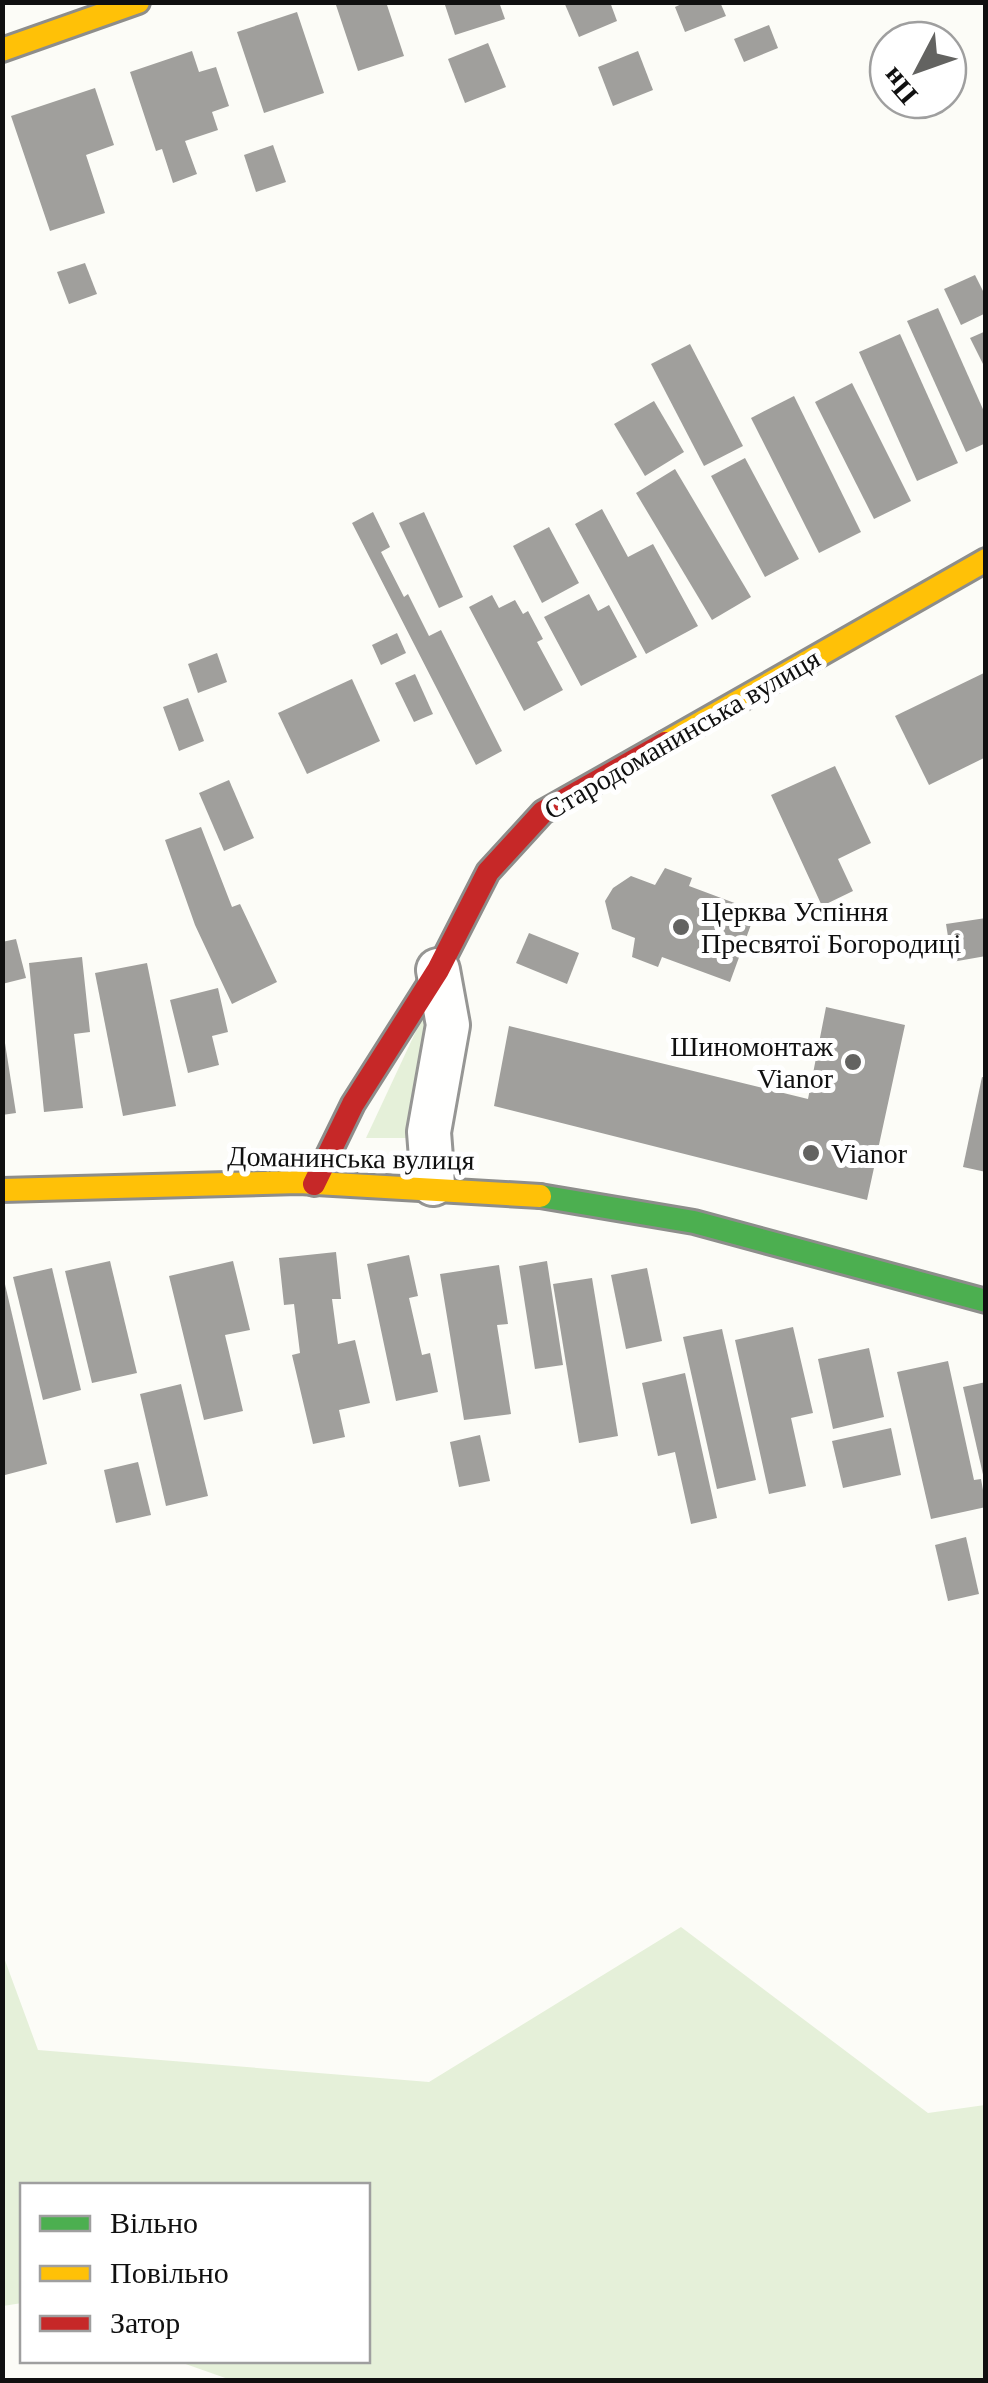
<svg xmlns="http://www.w3.org/2000/svg" width="988" height="2383" font-family="'Times New Roman',serif">
	<style>
		.green { fill: #e5f0d9 }
		.building { fill: #a09f9c }
		.lines { fill: none; stroke-linecap: round; stroke-linejoin: round }
		.street-casing { stroke: #969694; stroke-width: 48 }
		.fast-casing { stroke: #8d8d8b; stroke-width: 28 }
		.slow-casing { stroke: #8d8d8b; stroke-width: 28 }
		.jam-casing { stroke: #8d8d8b; stroke-width: 28 }
		.street { stroke: #fffffe; stroke-width: 42 }
		.fast { stroke: #4caf50; stroke-width: 22 }
		.slow { stroke: #ffc107; stroke-width: 22 }
		.jam { stroke: #c62828; stroke-width: 22 }
		.poi-dot { fill: #636361; stroke: #fff; stroke-width: 4 }
		.labels { text-anchor: middle; dominant-baseline: central; stroke-width: 10; stroke-linejoin: round; paint-order: stroke }
		.street-label { font-size: 28px; fill: #101010; stroke: #fff }
		.poi-label { font-size: 28px; fill: #101010; stroke: #fff; text-anchor: start }
	</style>
	<rect width="100%" height="100%" fill="#fcfcf7"/>
	<g class="green">
		<polygon points="423,1016 432,1018 406,1138 366,1138"/>
		<polygon points="681,1927 928,2113 985,2105 985,2380 231,2380 177,2361 368,2360 368,2186 22,2186 22,2303 3,2306 3,1955 38,2050 429,2082"/>
	</g>
	<g class="building">
		<polygon points="335,2 386,2 404,56 358,71"/>
		<polygon points="444,2 499,2 505,19 455,35"/>
		<polygon points="564,2 610,2 617,21 579,37"/>
		<polygon points="686,2 720,2 726,16 685,32 675,7"/>
		<polygon points="297,12 324,93 264,113 237,32"/>
		<polygon points="769,25 778,48 744,62 734,39"/>
		<polygon points="488,43 506,87 465,103 448,59"/>
		<polygon points="192,51 199,72 216,67 229,106 212,112 218,130 185,141 197,174 173,183 162,149 156,151 130,72"/>
		<polygon points="638,51 653,90 613,106 598,67"/>
		<polygon points="95,88 114,145 86,155 105,213 50,231 11,116"/>
		<polygon points="273,145 286,182 256,192 244,155"/>
		<polygon points="85,263 97,294 69,304 57,272"/>
		<polygon points="975,275 986,297 986,313 961,325 944,289"/>
		<polygon points="938,308 986,416 986,443 966,452 907,321"/>
		<polygon points="986,331 986,370 970,338"/>
		<polygon points="900,334 958,463 917,481 859,352"/>
		<polygon points="690,344 743,446 704,466 651,364"/>
		<polygon points="852,383 911,501 874,519 815,402"/>
		<polygon points="794,396 861,532 819,553 751,418"/>
		<polygon points="654,401 684,452 645,476 614,424"/>
		<polygon points="745,458 799,559 765,577 711,476"/>
		<polygon points="675,469 751,597 712,620 636,493"/>
		<polygon points="602,509 628,557 653,544 698,626 646,654 575,524"/>
		<polygon points="373,512 390,547 381,552 404,597 408,594 429,636 441,630 502,751 476,765 352,523"/>
		<polygon points="424,512 463,597 439,608 399,523"/>
		<polygon points="549,527 579,583 542,603 513,546"/>
		<polygon points="589,594 598,611 609,605 637,657 581,686 544,617"/>
		<polygon points="492,595 499,608 515,600 523,614 528,611 543,639 537,642 563,690 524,711 469,607"/>
		<polygon points="397,633 406,653 381,665 372,645"/>
		<polygon points="217,653 227,682 198,693 188,664"/>
		<polygon points="986,672 986,757 929,785 895,716"/>
		<polygon points="415,674 433,714 414,722 395,683"/>
		<polygon points="352,679 380,741 307,774 278,713"/>
		<polygon points="188,698 204,741 179,751 163,707"/>
		<polygon points="835,766 871,843 838,859 853,891 822,906 771,795"/>
		<polygon points="229,780 254,838 224,851 199,793"/>
		<polygon points="201,827 232,907 240,904 277,982 232,1004 195,925 165,840"/>
		<polygon points="665,868 692,878 689,886 756,911 730,982 662,957 658,967 632,957 635,938 612,929 605,901 613,888 631,876 655,885"/>
		<polygon points="986,918 986,956 952,962 946,924"/>
		<polygon points="529,933 579,953 567,984 516,963"/>
		<polygon points="16,939 26,978 2,984 2,942"/>
		<polygon points="82,957 90,1032 74,1034 83,1108 44,1112 29,963"/>
		<polygon points="147,963 176,1106 123,1116 95,973"/>
		<polygon points="218,988 228,1032 212,1036 219,1065 188,1073 170,1000"/>
		<polygon points="826,1007 905,1025 867,1200 494,1106 509,1026 808,1099"/>
		<polygon points="2,1024 16,1113 2,1115"/>
		<polygon points="982,1077 986,1078 986,1172 963,1167"/>
		<polygon points="336,1252 341,1299 332,1299 338,1344 355,1340 370,1403 339,1410 345,1437 313,1444 292,1355 300,1353 294,1304 284,1305 279,1258"/>
		<polygon points="409,1255 418,1296 409,1298 422,1355 430,1353 438,1392 396,1401 367,1264"/>
		<polygon points="110,1261 137,1373 92,1383 65,1271"/>
		<polygon points="233,1261 250,1330 225,1335 243,1411 204,1420 169,1276"/>
		<polygon points="547,1261 563,1365 535,1369 519,1266"/>
		<polygon points="499,1265 508,1324 497,1325 511,1414 464,1420 440,1274"/>
		<polygon points="52,1268 81,1390 43,1400 13,1277"/>
		<polygon points="647,1268 662,1341 626,1349 611,1275"/>
		<polygon points="592,1278 618,1436 579,1443 553,1284"/>
		<polygon points="4,1280 47,1464 5,1475 2,1465"/>
		<polygon points="793,1327 813,1413 791,1418 806,1486 769,1494 735,1340"/>
		<polygon points="722,1329 756,1480 717,1489 683,1337"/>
		<polygon points="869,1348 884,1417 833,1429 818,1359"/>
		<polygon points="948,1361 974,1480 981,1479 986,1507 931,1519 897,1372"/>
		<polygon points="685,1373 717,1518 691,1524 675,1452 658,1456 642,1383"/>
		<polygon points="986,1382 986,1479 984,1479 963,1387"/>
		<polygon points="181,1384 208,1496 166,1506 140,1394"/>
		<polygon points="891,1428 901,1475 843,1488 832,1441"/>
		<polygon points="480,1435 490,1481 459,1487 450,1442"/>
		<polygon points="138,1462 151,1515 116,1523 104,1470"/>
		<polygon points="966,1537 979,1594 948,1601 935,1545"/>
	</g>
	<g class="lines">
		<g class="street-casing">
			<polyline id="street" points="433,1184 429,1132 448,1025 438,970"/>
		</g>
		<g class="fast-casing">
			<polyline id="fast" points="540,1196 694,1222 986,1301"/>
		</g>
		<g class="slow-casing">
			<g id="slow">
				<polyline points="2,50 138,2"/>
				<polyline points="665,743 986,560"/>
				<polyline points="2,1190 299,1182 540,1196"/>
			</g>
		</g>
		<g class="jam-casing">
			<polyline id="jam" points="314,1184 353,1104 438,970 488,872 543,812 665,743"/>
		</g>
		<use href="#street" class="street"/>
		<use href="#fast" class="fast"/>
		<use href="#slow" class="slow"/>
		<use href="#jam" class="jam"/>
	</g>
	<g class="poi-dot">
		<circle cx="681" cy="927" r="10"/>
		<circle cx="853" cy="1062" r="10"/>
		<circle cx="811" cy="1153" r="10"/>
	</g>
	<g class="labels">
		<g class="street-label">
			<text transform="translate(682 734) rotate(-30)">Стародоманинська вулиця</text>
			<text transform="translate(351 1158) rotate(1)">Доманинська вулиця</text>
		</g>
		<g class="poi-label">
			<text x="701" y="911">Церква Успіння<tspan x="701" dy="32">Пресвятої Богородиці</tspan></text>
			<text x="833" y="1046" text-anchor="end">Шиномонтаж<tspan x="833" dy="32">Vianor</tspan></text>
			<text x="831" y="1153">Vianor</text>
		</g>
	</g>
	<rect width="988" height="2383" fill="none" stroke="#101010" stroke-width="10"/>
	<rect x="20" y="2183" width="350" height="180" fill="#ffffff" stroke="#9f9f9f" stroke-width="2.5"/>
	<rect x="40" y="2216" width="50" height="15" fill="#4caf50" stroke="#9f9f9f" stroke-width="2.5"/>
	<text x="110" y="2233" font-size="30" fill="#101010">Вільно</text>
	<rect x="40" y="2266" width="50" height="15" fill="#ffc107" stroke="#9f9f9f" stroke-width="2.5"/>
	<text x="110" y="2283" font-size="30" fill="#101010">Повільно</text>
	<rect x="40" y="2316" width="50" height="15" fill="#c62828" stroke="#9f9f9f" stroke-width="2.5"/>
	<text x="110" y="2333" font-size="30" fill="#101010">Затор</text>
	<g transform="translate(918 70) rotate(229)"><circle r="48" fill="#ffffff" stroke="#9f9f9f" stroke-width="2.5"/>
	<path d="M0-8L18 38L0 25L-18 38Z" fill="#636361"/>
	<text y="-15" font-size="28" font-weight="bold" text-anchor="middle" fill="#101010">Пн</text>
	</g>
</svg>
